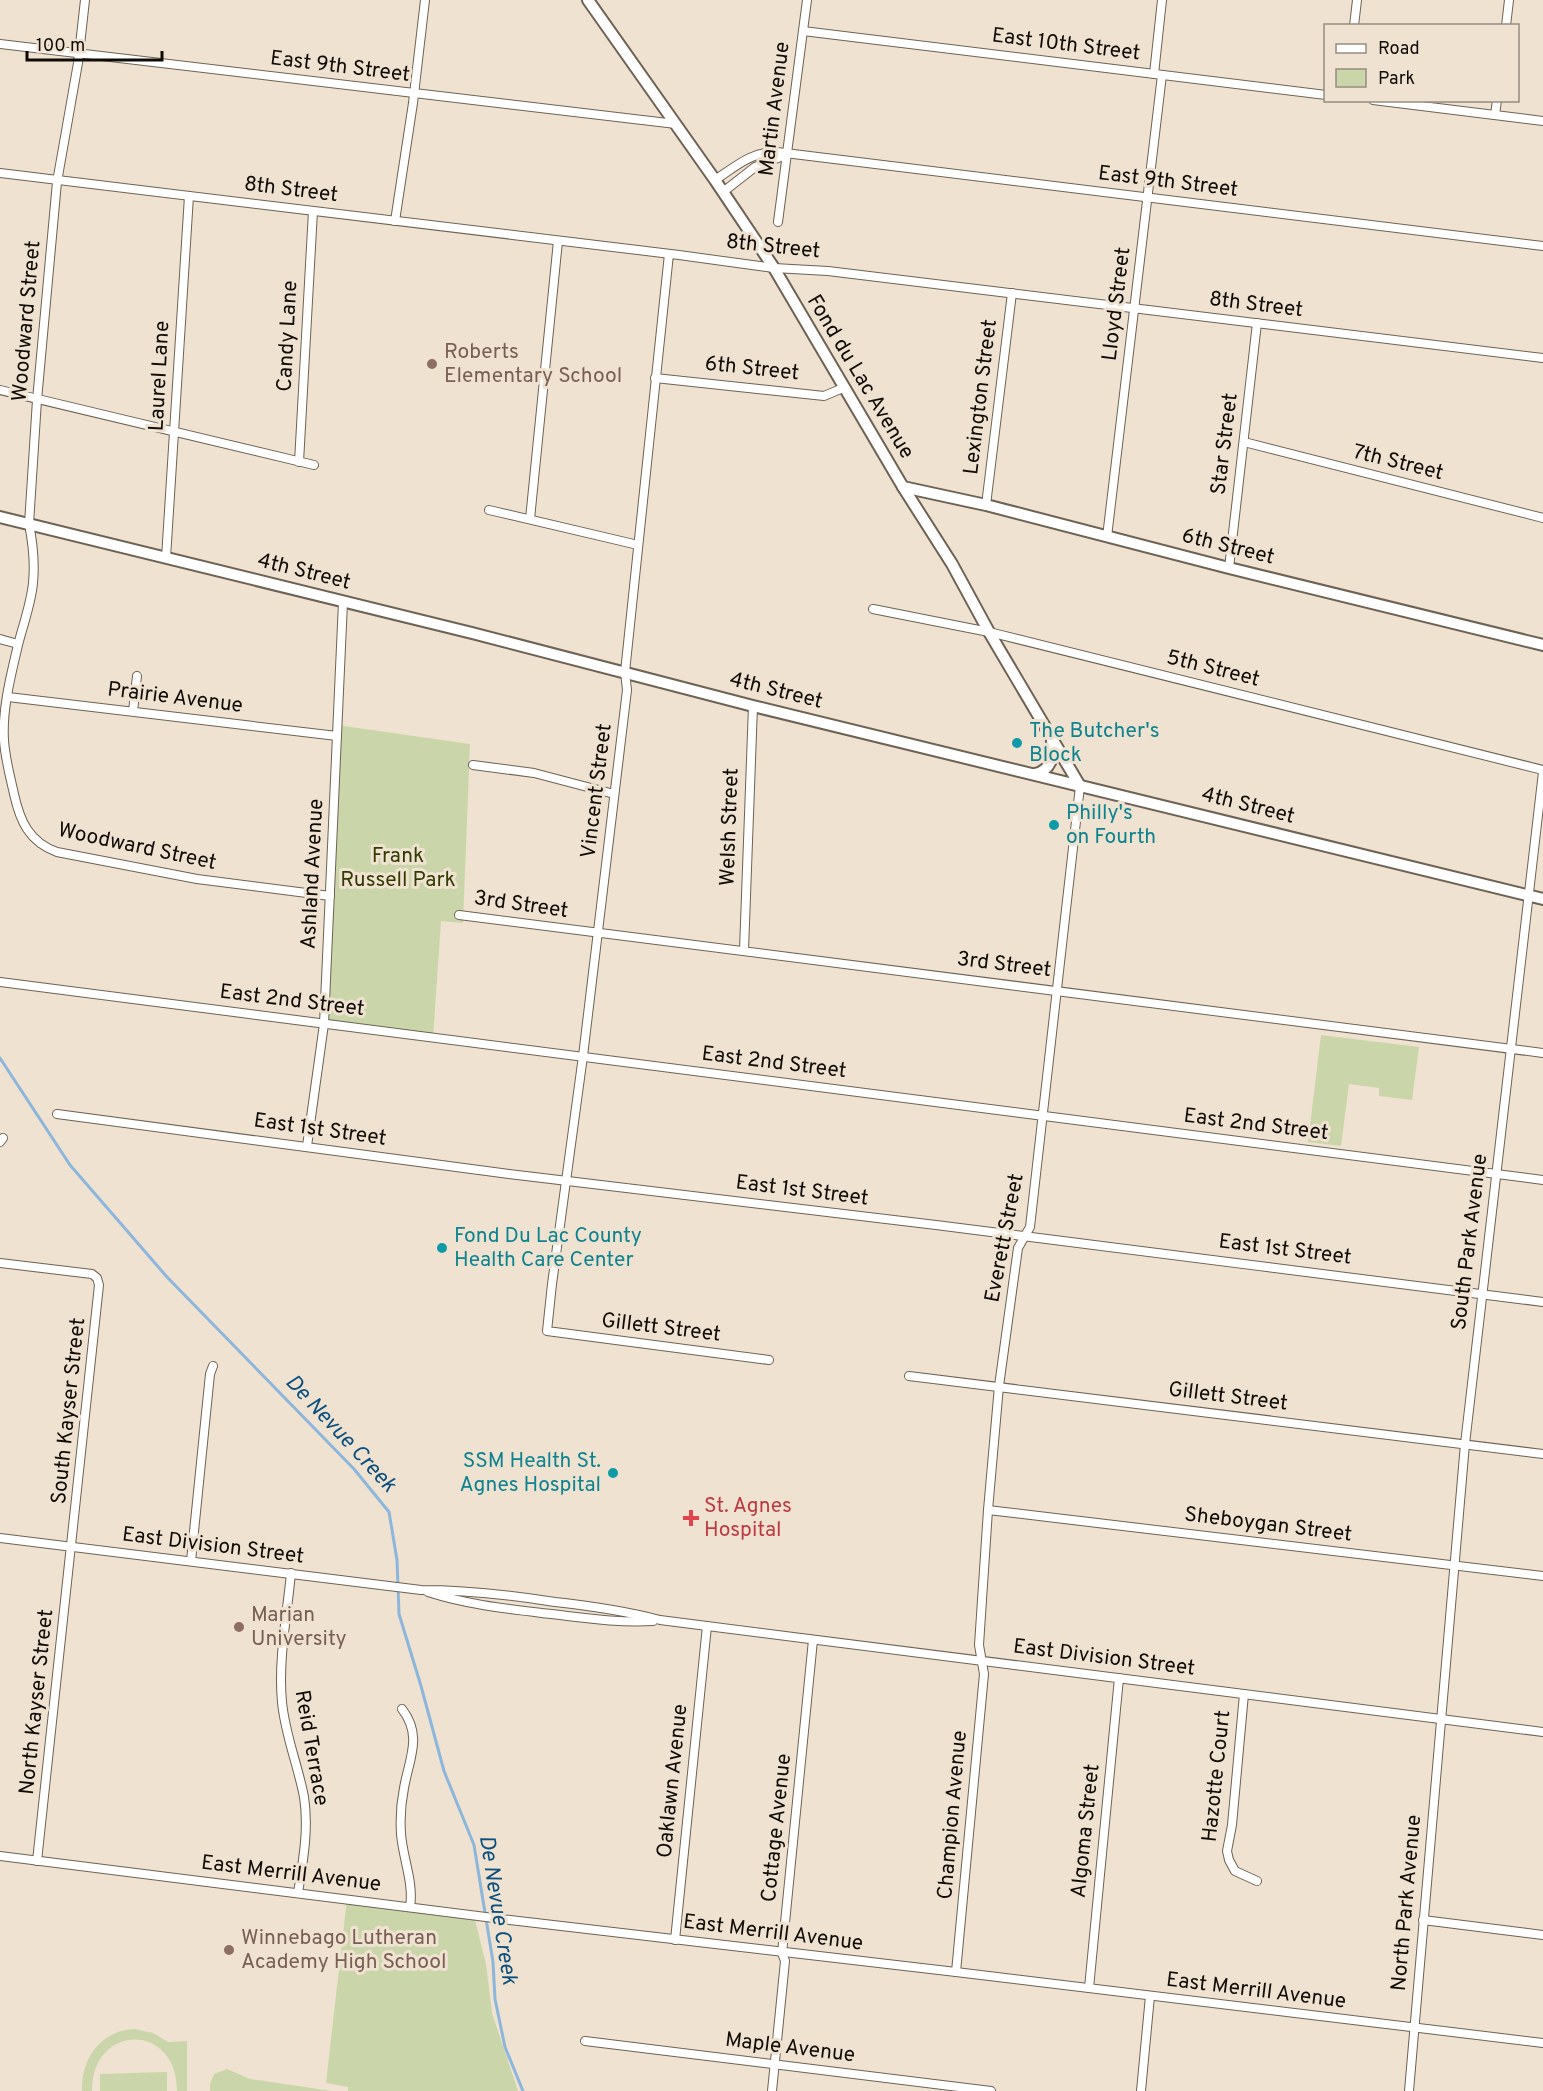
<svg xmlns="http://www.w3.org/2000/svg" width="1543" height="2091" font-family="Overpass,sans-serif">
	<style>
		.green { fill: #cad6aa }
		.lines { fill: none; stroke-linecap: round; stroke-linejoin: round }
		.stream { stroke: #8cb6db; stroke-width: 3 }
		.street-casing { stroke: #6d6253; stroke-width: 10 }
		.secondary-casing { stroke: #6d6253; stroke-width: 14 }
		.street { stroke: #fff; stroke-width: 8 }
		.secondary { stroke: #fff; stroke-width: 10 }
		.education-dot { fill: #8d6e63; stroke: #efe2d1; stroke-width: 2 }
		.culture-dot { fill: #0f9aa8; stroke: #efe2d1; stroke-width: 2 }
		.health-dot { fill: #e0444e; stroke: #efe2d1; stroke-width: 2 }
		.labels { text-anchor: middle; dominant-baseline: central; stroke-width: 6; stroke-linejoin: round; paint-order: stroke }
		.street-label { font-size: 21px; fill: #0f0b06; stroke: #efe2d1 }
		.education-label { font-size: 21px; fill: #785e54; stroke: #efe2d1; text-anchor: start }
		.culture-label { font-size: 21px; fill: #0d838f; stroke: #efe2d1; text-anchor: start }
		.park-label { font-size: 21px; fill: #313c00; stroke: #efe2d1 }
		.health-label { font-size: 21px; fill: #be3a42; stroke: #efe2d1; text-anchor: start }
		.water-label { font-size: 22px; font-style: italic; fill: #0a4f7e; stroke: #efe2d1 }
	</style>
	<rect width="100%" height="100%" fill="#efe2d1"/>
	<g class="green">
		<polygon points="337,725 470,744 463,923 441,921 433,1038 324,1024"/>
		<polygon points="1321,1035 1419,1047 1412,1100 1379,1096 1379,1088 1349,1084 1341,1146 1308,1142"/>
		<polygon points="347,1899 474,1916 486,1964 492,2013 518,2091 348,2091 348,2087 326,2083"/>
		<path d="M134,2029L153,2033L168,2042L187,2041V2091H177C177,2022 92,2023 92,2091H82C81,2059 100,2031 134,2029Z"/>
		<polygon points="227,2069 250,2079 332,2091 210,2091 210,2084 214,2074"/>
		<polygon points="167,2072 167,2091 100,2091 100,2074"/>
	</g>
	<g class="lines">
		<polyline class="stream" points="0,1058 70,1165 167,1277 354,1469 389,1512 397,1560 399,1614 421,1686 444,1771 474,1845 493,1962 495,1999 505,2047 523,2091"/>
		<g class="street-casing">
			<g id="street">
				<path d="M85,0L78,63L57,182L37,400L29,524C33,544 35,563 33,583C31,604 23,625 18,645C11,675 2,709 4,740C5,758 10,776 14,794C20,821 29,842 57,852L197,879L330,896"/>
				<polyline points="1354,26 1357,0"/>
				<polyline points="1506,26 1509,0"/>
				<polyline points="803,31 1326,95"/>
				<polyline points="0,44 676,124"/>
				<polyline points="1154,74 1162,0"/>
				<polyline points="1373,100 1543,121"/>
				<polyline points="1495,115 1497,100"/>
				<polyline points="0,173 679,255 774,268 828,271 1543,358"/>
				<path d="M715,180C735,167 752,151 777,152L1543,246"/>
				<polyline points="723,192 755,167 788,154"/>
				<polyline points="395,221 413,103 425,0"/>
				<polyline points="778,222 807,0"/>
				<polyline points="669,254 625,672 627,690 583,1056 552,1284 547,1331 769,1360"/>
				<polyline points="655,378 824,396 843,388"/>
				<polyline points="0,390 314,465"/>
				<polyline points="1244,442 1543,518"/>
				<polyline points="299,462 313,211"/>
				<polyline points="986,505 1012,293"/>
				<polyline points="489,510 638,545"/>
				<polyline points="530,519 558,241"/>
				<polyline points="1107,537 1162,75"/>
				<polyline points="166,558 189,196"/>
				<polyline points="1229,568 1257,323"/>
				<polyline points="873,609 989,632 1543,770"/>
				<polyline points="0,639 18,644"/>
				<polyline points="8,697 337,736"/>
				<polyline points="133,711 137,676"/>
				<polyline points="473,765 534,773 614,794"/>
				<polyline points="459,915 1543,1053"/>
				<polyline points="744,950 753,706"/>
				<polyline points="0,982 1543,1180"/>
				<polyline points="57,1114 509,1174 936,1225 1543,1302"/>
				<polyline points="0,1142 3,1138"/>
				<polyline points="307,1146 324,1024 343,602"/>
				<polyline points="0,1263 92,1274 97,1278 99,1285 37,1861"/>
				<polyline points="909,1376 1543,1454"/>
				<polyline points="988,1510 1543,1576"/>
				<path d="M0,1538L421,1590C466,1590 510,1595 555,1602C591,1606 626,1611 660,1620L1543,1732"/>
				<polyline points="191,1561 210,1374 213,1366"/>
				<path d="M291,1573C287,1616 278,1660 282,1702C285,1735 298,1765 304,1797C309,1829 303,1861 298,1893"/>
				<path d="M428,1592C468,1605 509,1609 551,1614C586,1618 618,1623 653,1621"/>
				<polyline points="1244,1694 1232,1825 1227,1851 1229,1860 1235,1871 1257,1881"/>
				<path d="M402,1709C423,1736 409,1759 404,1788C401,1803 400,1819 401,1834C403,1859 414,1883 410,1907"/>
				<polyline points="0,1856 510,1920 956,1972 1543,2043"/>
				<polyline points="1423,1920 1543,1935"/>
				<polyline points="675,1940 707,1626"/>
				<polyline points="956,1972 984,1674 979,1645 988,1510 999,1386 1018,1248 1030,1227 1080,786"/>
				<polyline points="1089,1988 1119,1678"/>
				<polyline points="585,2041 991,2091"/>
				<polyline points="772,2091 785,1961 782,1953 813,1640"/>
				<polyline points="1141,2091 1150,1996"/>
				<polyline points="1409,2091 1465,1444 1543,772"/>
			</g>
		</g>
		<g class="secondary-casing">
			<g id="secondary">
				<polyline points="588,0 715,180 774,268 903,487 952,564 989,632 1080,786"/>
				<polyline points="903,487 986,505 1229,568 1543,645"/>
				<polyline points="0,517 472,633 753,706 1543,899"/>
				<path d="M1035,774C1050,771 1056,755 1052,741"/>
			</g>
		</g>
		<use href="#street" class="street"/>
		<use href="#secondary" class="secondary"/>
	</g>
	<g class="education-dot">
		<circle cx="432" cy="364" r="6"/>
		<circle cx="239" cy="1627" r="6"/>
		<circle cx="229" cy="1950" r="6"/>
	</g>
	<g class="culture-dot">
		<circle cx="1017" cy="743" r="6"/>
		<circle cx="1054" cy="825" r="6"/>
		<circle cx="442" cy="1248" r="6"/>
		<circle cx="613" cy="1473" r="6"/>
	</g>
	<path class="health-dot" d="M688 1509h6v6h6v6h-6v6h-6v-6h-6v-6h6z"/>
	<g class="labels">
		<g class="street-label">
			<text transform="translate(1066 45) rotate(7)">East 10th Street</text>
			<text transform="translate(340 67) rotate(7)">East 9th Street</text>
			<text transform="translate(775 109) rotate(-83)">Martin Avenue</text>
			<text transform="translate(1168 182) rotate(7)">East 9th Street</text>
			<text transform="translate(291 190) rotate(7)">8th Street</text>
			<text transform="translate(773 247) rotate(6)">8th Street</text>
			<text transform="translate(1117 304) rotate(-83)">Lloyd Street</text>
			<text transform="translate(1256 305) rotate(7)">8th Street</text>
			<text transform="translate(27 321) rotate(-85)">Woodward Street</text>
			<text transform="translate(288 336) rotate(-87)">Candy Lane</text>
			<text transform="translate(752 369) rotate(6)">6th Street</text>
			<text transform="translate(160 376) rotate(-87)">Laurel Lane</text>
			<text transform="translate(860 377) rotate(59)">Fond du Lac Avenue</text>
			<text transform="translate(981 397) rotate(-83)">Lexington Street</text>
			<text transform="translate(1225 444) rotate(-83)">Star Street</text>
			<text transform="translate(1398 463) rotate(14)">7th Street</text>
			<text transform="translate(1228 547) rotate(14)">6th Street</text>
			<text transform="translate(304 572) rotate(14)">4th Street</text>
			<text transform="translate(1213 669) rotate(14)">5th Street</text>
			<text transform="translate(776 691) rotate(14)">4th Street</text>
			<text transform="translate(175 698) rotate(7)">Prairie Avenue</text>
			<text transform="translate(597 791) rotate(-83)">Vincent Street</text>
			<text transform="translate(1248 806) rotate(14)">4th Street</text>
			<text transform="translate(730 827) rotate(-88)">Welsh Street</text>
			<text transform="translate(137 847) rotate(12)">Woodward Street</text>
			<text transform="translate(313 874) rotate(-87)">Ashland Avenue</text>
			<text transform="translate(521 905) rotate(8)">3rd Street</text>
			<text transform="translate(1004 965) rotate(7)">3rd Street</text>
			<text transform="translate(292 1001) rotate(7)">East 2nd Street</text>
			<text transform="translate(774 1063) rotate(7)">East 2nd Street</text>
			<text transform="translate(1256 1125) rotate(7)">East 2nd Street</text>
			<text transform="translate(320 1130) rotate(8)">East 1st Street</text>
			<text transform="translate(802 1191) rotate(7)">East 1st Street</text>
			<text transform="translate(1005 1238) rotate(-79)">Everett Street</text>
			<text transform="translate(1470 1242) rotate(-83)">South Park Avenue</text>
			<text transform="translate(1285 1250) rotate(7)">East 1st Street</text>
			<text transform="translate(661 1328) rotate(7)">Gillett Street</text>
			<text transform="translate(1228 1397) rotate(7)">Gillett Street</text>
			<text transform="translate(69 1411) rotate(-84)">South Kayser Street</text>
			<text transform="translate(1268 1525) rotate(7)">Sheboygan Street</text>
			<text transform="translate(213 1546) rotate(7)">East Division Street</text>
			<text transform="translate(1104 1658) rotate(7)">East Division Street</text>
			<text transform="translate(37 1702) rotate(-84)">North Kayser Street</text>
			<text transform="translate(311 1748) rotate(80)">Reid Terrace</text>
			<text transform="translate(1217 1776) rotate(-84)">Hazotte Court</text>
			<text transform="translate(673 1781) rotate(-84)">Oaklawn Avenue</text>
			<text transform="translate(953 1815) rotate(-85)">Champion Avenue</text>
			<text transform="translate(777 1828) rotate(-84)">Cottage Avenue</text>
			<text transform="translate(1086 1831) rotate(-84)">Algoma Street</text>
			<text transform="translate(291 1874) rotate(7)">East Merrill Avenue</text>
			<text transform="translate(1407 1903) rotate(-85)">North Park Avenue</text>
			<text transform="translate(773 1933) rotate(7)">East Merrill Avenue</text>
			<text transform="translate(1256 1991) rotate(7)">East Merrill Avenue</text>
			<text transform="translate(790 2048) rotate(7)">Maple Avenue</text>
		</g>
		<g class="education-label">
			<text x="444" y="352">Roberts<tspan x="444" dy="24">Elementary School</tspan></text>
			<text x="251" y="1615">Marian<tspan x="251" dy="24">University</tspan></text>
			<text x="241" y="1938">Winnebago Lutheran<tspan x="241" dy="24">Academy High School</tspan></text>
		</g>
		<g class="culture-label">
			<text x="1029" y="731">The Butcher's<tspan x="1029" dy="24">Block</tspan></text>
			<text x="1066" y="813">Philly's<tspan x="1066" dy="24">on Fourth</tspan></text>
			<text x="454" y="1236">Fond Du Lac County<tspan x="454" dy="24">Health Care Center</tspan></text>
			<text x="601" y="1461" text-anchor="end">SSM Health St.<tspan x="601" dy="24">Agnes Hospital</tspan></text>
		</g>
		<g class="park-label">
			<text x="398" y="856">Frank<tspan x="398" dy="24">Russell Park</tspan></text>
		</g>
		<g class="health-label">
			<text x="704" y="1506">St. Agnes<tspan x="704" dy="24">Hospital</tspan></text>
		</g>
		<g class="water-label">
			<text transform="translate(340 1434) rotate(47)">De Nevue Creek</text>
			<text transform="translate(497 1910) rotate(81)">De Nevue Creek</text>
		</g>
	</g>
	<rect x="1324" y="24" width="195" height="78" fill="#efe2d1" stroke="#958c80" stroke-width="1.5"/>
	<rect x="1336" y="44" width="30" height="9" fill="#ffffff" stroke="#958c80" stroke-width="1.5"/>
	<text x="1378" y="54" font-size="18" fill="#0f0b06">Road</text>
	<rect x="1336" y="69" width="30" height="18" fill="#cad6aa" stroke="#958c80" stroke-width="1.5"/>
	<text x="1378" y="84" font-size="18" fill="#0f0b06">Park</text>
	<path d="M27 51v9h135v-9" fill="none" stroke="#0f0b06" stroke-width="3"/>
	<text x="36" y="51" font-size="18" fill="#0f0b06" stroke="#efe2d1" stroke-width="4.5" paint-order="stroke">100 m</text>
</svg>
